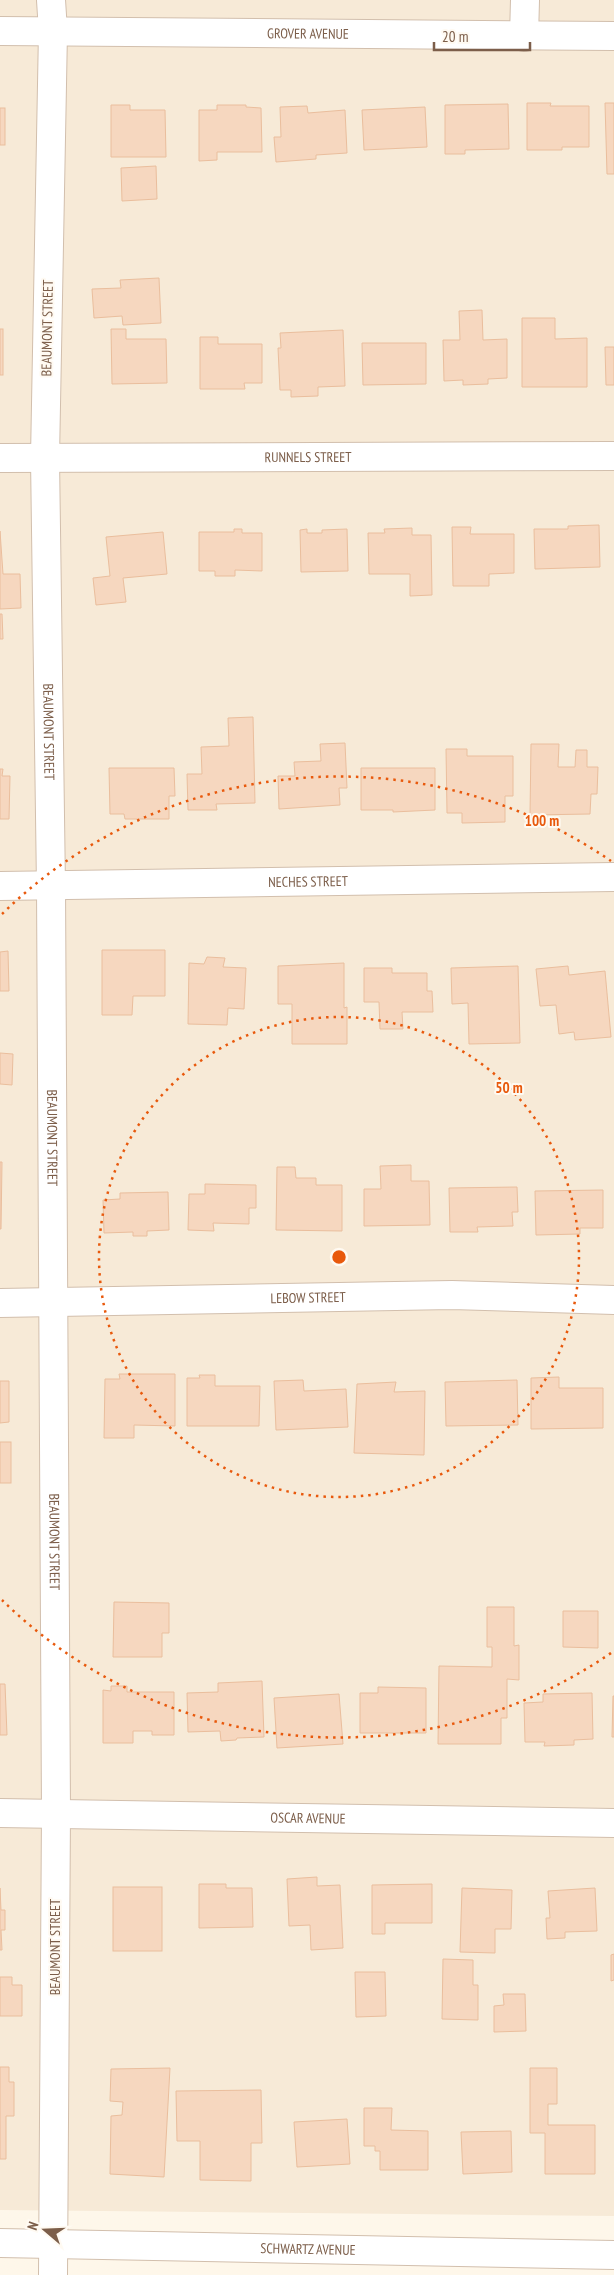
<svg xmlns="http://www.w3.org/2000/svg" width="614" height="2275" font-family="'PT Sans Narrow',sans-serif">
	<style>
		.residential { fill: #f7ead7 }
		.building { fill: #f6d7bf; stroke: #eabe9d }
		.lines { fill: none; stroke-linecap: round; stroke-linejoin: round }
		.minor-casing { stroke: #d2bfad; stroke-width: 30 }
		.minor { stroke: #fff; stroke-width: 28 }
		.ring { fill: none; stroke: #e8590c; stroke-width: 2.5; stroke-dasharray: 2.5 5 }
		.labels { text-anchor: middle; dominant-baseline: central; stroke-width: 4; stroke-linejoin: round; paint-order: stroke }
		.street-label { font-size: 14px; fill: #7c5e4a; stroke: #fffaf2 }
		.centre { fill: #e8590c; stroke: #fffaf2; stroke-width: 2.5 }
		.ring-label { font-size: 15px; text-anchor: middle; font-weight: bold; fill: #e8590c; stroke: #fffaf2; stroke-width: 4; stroke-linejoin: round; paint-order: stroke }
	</style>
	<rect width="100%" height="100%" fill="#fef7ea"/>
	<polygon class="residential" points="0,0 614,0 614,2216 0,2210"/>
	<g class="building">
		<polygon points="527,103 551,103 550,106 589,106 589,147 562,147 562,150 527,150"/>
		<polygon points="605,103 614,103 614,174 607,174"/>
		<polygon points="508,104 509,149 465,150 465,154 445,154 445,105"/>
		<polygon points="111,105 130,105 130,110 165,110 166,157 111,157"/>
		<polygon points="217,105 246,105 246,107 261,108 262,152 217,152 217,160 199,161 199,110 217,110"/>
		<polygon points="307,106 308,113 345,110 347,153 316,155 316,159 276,162 274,137 281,137 280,107"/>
		<polygon points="425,107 427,147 364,150 362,110"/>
		<rect x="0" y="108" width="5" height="37"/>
		<polygon points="156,166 157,199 122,201 121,168"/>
		<polygon points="159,278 161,323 123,325 122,316 94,318 92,289 121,288 120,280"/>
		<polygon points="482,310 483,340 507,339 507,378 488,379 488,384 463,385 463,380 444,381 443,340 460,340 459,311"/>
		<polygon points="522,318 555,318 555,339 587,338 587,387 522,387"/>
		<rect x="0" y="329" width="3" height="46"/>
		<polygon points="111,329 126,329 126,339 166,339 167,383 112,384"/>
		<polygon points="343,330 345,386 318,387 318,396 291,397 291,390 280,390 278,348 281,348 280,333"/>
		<polygon points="200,337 218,337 218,344 262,344 262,383 244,383 245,389 200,389"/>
		<polygon points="362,343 426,343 426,384 363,385"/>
		<polygon points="605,347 614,347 614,385 606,385"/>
		<polygon points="599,525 600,567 535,569 534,529 568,529 568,526"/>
		<polygon points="452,527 471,527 470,534 514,534 514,573 489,574 489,586 453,586"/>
		<polygon points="412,528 412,535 431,535 432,595 410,596 410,574 369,574 368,533 385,533 384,529"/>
		<polygon points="234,529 242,529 242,533 262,533 262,571 235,570 235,576 215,576 215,571 199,571 199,532 234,532"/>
		<polygon points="307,529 307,533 322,533 322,530 347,529 348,571 301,572 300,530"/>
		<polygon points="0,531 3,574 20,574 21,608 0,609"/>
		<polygon points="163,532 167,574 123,578 126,602 96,605 93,578 110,576 106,537"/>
		<polygon points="0,614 2,614 3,639 0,639"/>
		<polygon points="253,717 255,803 216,804 217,810 188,810 187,774 202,774 201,747 229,746 228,718"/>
		<polygon points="345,743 347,788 339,788 340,805 279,809 278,776 295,776 294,762 321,761 320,744"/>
		<polygon points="531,744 559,744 558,767 575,767 576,750 587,750 587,767 598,767 597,794 591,794 590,814 530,815"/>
		<polygon points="446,749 467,749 467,756 513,756 513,796 505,796 505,822 462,823 462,813 447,813"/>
		<polygon points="109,768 174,768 175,796 169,796 169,819 125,819 124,814 110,814"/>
		<polygon points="361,768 435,768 435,810 393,812 393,810 361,810"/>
		<polygon points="0,769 3,769 2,776 10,776 9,819 0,819"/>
		<polygon points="102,950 165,950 165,996 133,996 132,1015 102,1015"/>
		<polygon points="8,951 9,991 0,991 0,952"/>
		<polygon points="207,957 225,958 223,967 246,968 244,1009 228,1008 227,1025 188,1024 189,963 204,964"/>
		<polygon points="344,963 344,1008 347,1007 347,1044 292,1044 292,1004 278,1004 278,966"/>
		<polygon points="518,966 520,1043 469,1044 468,1003 452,1004 451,968"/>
		<polygon points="568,966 569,975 605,971 611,1037 575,1040 574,1032 559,1034 556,1005 540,1006 536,969"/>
		<polygon points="364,968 392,968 392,973 427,973 427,991 432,991 433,1012 402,1012 403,1029 380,1029 379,1002 364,1002"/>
		<polygon points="0,1053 13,1054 12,1085 0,1084"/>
		<polygon points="0,1162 2,1162 1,1229 0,1229"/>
		<polygon points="411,1165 411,1181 429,1181 430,1225 364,1226 364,1189 381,1189 380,1166"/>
		<polygon points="277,1167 295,1167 296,1178 316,1178 316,1185 342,1185 342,1231 276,1230"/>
		<polygon points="205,1184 256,1185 256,1208 249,1208 249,1224 213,1223 214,1231 188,1230 189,1194 205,1194"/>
		<polygon points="517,1187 518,1212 512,1212 513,1226 477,1227 478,1232 450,1232 449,1188"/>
		<polygon points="603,1190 603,1228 580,1228 580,1234 536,1235 535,1191"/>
		<polygon points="168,1192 169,1230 147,1231 147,1236 133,1236 133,1232 104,1233 103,1200 120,1199 120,1193"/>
		<polygon points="119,1374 175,1374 175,1426 134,1425 134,1438 104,1438 105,1379 120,1379"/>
		<polygon points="199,1375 215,1375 215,1386 260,1386 259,1426 187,1426 187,1378 200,1378"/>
		<polygon points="559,1377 559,1388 603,1388 603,1428 531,1429 531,1378"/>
		<polygon points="303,1380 304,1391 346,1389 348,1427 276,1430 274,1381"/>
		<polygon points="517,1380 518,1425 446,1426 445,1382"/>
		<polygon points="0,1381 9,1381 9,1422 0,1423"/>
		<polygon points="396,1382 394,1392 425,1391 424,1455 354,1453 357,1384"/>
		<rect x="0" y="1442" width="11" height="41"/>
		<polygon points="114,1602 169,1603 169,1633 162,1633 162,1657 113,1657"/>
		<polygon points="487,1607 514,1607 514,1646 519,1645 519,1680 507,1679 507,1718 501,1718 501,1744 438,1744 439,1666 492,1667 492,1647 487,1647"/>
		<polygon points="563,1611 598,1611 598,1648 563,1647"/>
		<polygon points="262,1681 264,1737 237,1738 236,1740 221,1741 220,1731 188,1732 187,1693 218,1692 218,1683"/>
		<polygon points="0,1684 5,1684 7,1735 0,1735"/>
		<polygon points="111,1686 127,1686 127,1692 174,1692 174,1735 152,1735 152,1731 133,1731 133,1743 103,1743 103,1690 111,1691"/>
		<polygon points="378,1687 426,1688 426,1733 360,1733 360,1693 378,1693"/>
		<polygon points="592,1693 593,1739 574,1740 574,1745 544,1746 545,1742 525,1742 524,1703 543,1702 543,1694"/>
		<polygon points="339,1694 343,1744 277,1748 274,1698"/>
		<polygon points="613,1696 614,1696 614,1737 612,1737"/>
		<polygon points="317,1877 317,1886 340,1885 343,1948 311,1950 310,1925 289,1926 287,1879"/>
		<polygon points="199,1884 226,1884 226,1888 252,1888 253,1927 199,1928"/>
		<polygon points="432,1884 432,1923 385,1923 385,1934 372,1934 372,1885"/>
		<rect x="113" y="1887" width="49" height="64"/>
		<polygon points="0,1888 1,1910 5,1910 5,1930 1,1930 2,1950 0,1950"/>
		<polygon points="462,1888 512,1890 511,1929 495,1929 495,1953 460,1952"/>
		<polygon points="595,1888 597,1931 565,1932 565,1938 547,1939 546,1918 550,1918 548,1891"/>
		<polygon points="614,1954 614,1980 611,1981 611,1955"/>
		<polygon points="443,1959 473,1960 473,1985 478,1985 478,2020 442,2019"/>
		<polygon points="355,1972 385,1972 386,2016 356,2017"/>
		<polygon points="0,1977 12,1977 12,1985 22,1985 22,2016 0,2016"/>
		<polygon points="503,1994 525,1994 526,2031 494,2032 494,2006 504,2005"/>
		<polygon points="0,2067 9,2067 9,2082 14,2082 14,2116 6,2116 6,2159 0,2159"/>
		<polygon points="170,2068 164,2177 110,2174 111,2116 122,2115 123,2102 110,2101 111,2069"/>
		<polygon points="530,2068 557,2068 557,2104 548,2104 548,2125 595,2125 595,2174 545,2174 545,2133 530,2133"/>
		<polygon points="261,2090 262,2143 251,2143 251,2181 200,2180 200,2141 177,2141 176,2091"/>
		<polygon points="364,2108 392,2108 391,2130 428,2131 428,2170 380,2170 380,2151 375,2151 375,2146 364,2146"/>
		<polygon points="347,2119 350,2164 297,2167 294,2122"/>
		<polygon points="511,2131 512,2172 463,2174 461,2132"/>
	</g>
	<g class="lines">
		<g class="minor-casing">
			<g id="minor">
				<path id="s1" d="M51,0L53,31L45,458L51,887L56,1812L53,2275"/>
				<path id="s2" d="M0,31L614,36"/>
				<polyline points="524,37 525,0"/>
				<path id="s3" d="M0,458L614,456"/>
				<path id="s4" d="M0,886L614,877"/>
				<path id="s5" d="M0,1303L452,1295L614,1300"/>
				<path id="s6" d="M0,1813L614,1823"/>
				<path id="s7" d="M0,2243L614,2255"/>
			</g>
		</g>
		<use href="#minor" class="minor"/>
	</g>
	<g class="ring">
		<circle cx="339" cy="1257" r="240"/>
		<path d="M611 1653A481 481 0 0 1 2 1600M2 914A481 481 0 0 1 611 861"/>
	</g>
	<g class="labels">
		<g class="street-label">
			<text stroke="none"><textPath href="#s2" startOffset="308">GROVER AVENUE</textPath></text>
			<text transform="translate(47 328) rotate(-89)">BEAUMONT STREET</text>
			<text stroke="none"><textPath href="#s3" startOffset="308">RUNNELS STREET</textPath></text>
			<text stroke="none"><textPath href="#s1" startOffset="732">BEAUMONT STREET</textPath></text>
			<text stroke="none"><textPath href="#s4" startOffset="308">NECHES STREET</textPath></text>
			<text stroke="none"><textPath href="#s1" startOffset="1138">BEAUMONT STREET</textPath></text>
			<text stroke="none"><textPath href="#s5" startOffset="308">LEBOW STREET</textPath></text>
			<text stroke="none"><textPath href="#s1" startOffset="1542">BEAUMONT STREET</textPath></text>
			<text stroke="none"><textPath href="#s6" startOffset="308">OSCAR AVENUE</textPath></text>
			<text transform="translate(55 1947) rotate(-90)">BEAUMONT STREET</text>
			<text stroke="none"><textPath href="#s7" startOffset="308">SCHWARTZ AVENUE</textPath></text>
		</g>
	</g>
	<circle cx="339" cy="1257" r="8" class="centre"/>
	<g class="ring-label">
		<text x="542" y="826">100 m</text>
		<text x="509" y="1093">50 m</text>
	</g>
	<g transform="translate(45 2230) rotate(289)" stroke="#fffaf2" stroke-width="4" paint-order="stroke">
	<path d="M0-4L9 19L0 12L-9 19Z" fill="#7c5e4a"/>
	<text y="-8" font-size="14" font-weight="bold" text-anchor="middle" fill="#7c5e4a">N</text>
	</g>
	<path d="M434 42v8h96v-8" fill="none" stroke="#7c5e4a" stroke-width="2.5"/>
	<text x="442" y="42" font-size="15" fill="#7c5e4a" stroke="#fffaf2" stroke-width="4" paint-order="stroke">20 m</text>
</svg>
